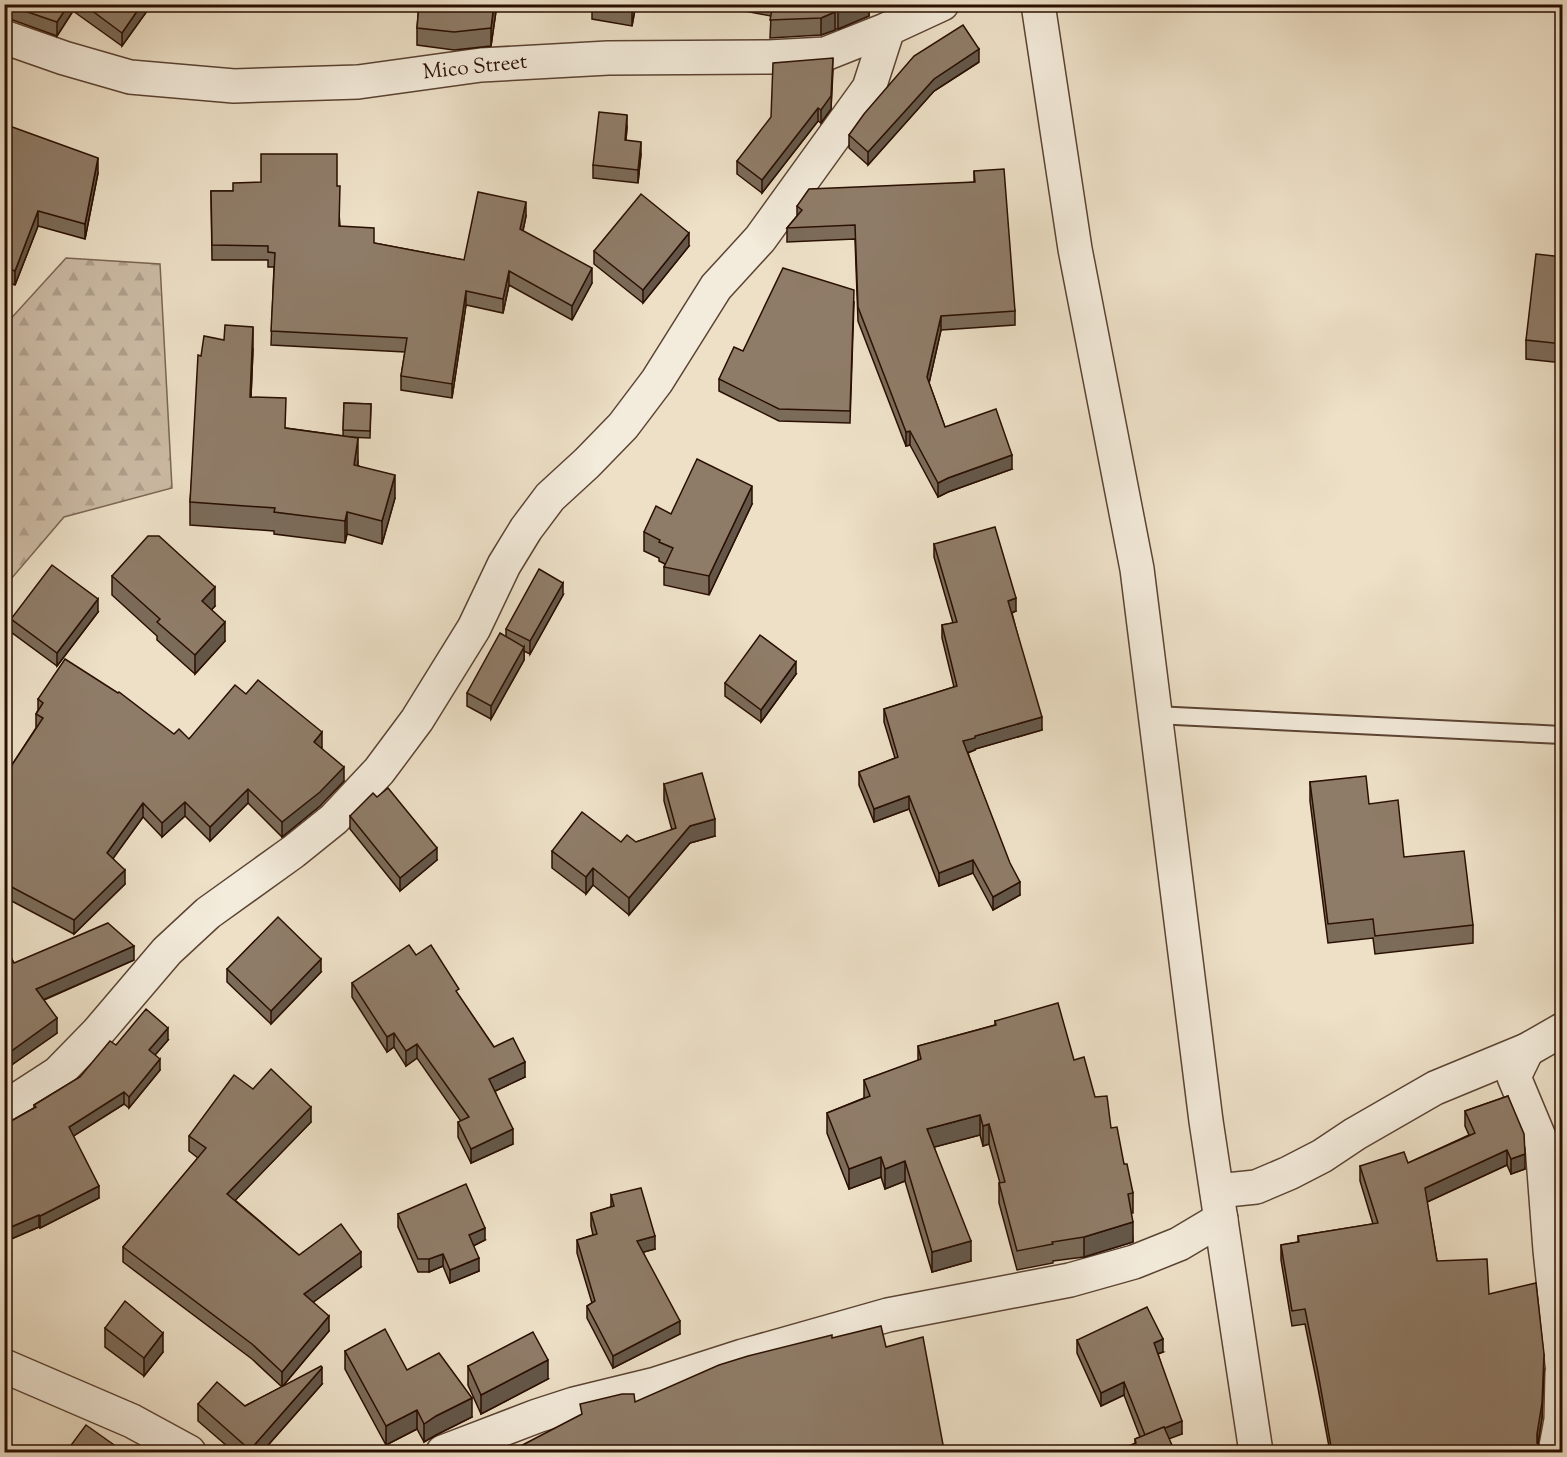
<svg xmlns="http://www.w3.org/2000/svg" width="1567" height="1457" font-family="'Sorts Mill Goudy',serif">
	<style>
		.forest { fill: url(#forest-firs); stroke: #7b6654; stroke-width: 1.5 }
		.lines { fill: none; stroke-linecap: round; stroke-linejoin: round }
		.lane-casing { stroke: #5b4333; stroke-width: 20 }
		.street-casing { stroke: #5b4333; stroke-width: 36 }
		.lane { stroke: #f3ebdb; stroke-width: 16 }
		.street { stroke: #f3ebdb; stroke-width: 33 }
		.wall { fill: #7b6b59; stroke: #2a0f02; stroke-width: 1.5 }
		.shaded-wall { fill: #645749; stroke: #2a0f02; stroke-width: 1.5 }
		.building { fill: #8f7c68; stroke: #2a0f02; stroke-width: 1.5 }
		.labels { text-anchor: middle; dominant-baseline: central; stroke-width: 6; stroke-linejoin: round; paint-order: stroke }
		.street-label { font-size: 21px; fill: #2a0f02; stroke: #f3ebdb }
	</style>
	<defs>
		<pattern id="forest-firs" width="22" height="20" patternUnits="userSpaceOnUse" patternTransform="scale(1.5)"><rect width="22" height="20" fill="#ccbca6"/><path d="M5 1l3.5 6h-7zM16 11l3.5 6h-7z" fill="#afa08d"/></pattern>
	</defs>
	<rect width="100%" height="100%" fill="#ede0c7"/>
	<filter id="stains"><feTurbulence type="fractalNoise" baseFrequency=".00333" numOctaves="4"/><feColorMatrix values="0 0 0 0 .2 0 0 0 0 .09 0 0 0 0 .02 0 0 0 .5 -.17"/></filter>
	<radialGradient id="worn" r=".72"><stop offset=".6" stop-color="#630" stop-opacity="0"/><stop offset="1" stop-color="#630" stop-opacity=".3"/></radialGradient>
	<polygon class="forest" points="66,258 160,264 172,488 64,517 5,586 5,325"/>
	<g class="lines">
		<g class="lane-casing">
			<polyline id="lane" points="1155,715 1562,735"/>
		</g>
		<g class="street-casing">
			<g id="street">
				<polyline points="1038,4 1075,249 1137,569 1206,1121 1256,1452"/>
				<polyline points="4,37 64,58 130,77 234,86 358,82 481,65 608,58 769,57 825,54 888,29 942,4"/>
				<polyline points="1527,1050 1514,1077 1542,1144 1550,1250 1562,1364"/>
				<polyline points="4,1108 58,1073 98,1032 167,951 208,913 293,852 334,819 379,771 417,720 474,628 504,565 526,529 550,497 587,463 623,426 657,381 716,287 760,239 869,88 888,29"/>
				<polyline points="1217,1191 1256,1187 1289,1173 1322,1156 1355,1134 1435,1088 1527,1050 1562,1030"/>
				<polyline points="4,1366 132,1421 189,1452"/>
				<polyline points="443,1452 537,1416 574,1404 656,1384 743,1356 888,1315 1070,1280 1134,1262 1179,1244 1221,1219"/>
				<polyline points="1555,1452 1561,1420 1562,1373"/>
			</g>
		</g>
		<use href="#lane" class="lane"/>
		<use href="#street" class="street"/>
	</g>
	<g class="wall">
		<polygon points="4,4 152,4 122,46 73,11 57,36 10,19 4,19"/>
		<polygon points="419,4 497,4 491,46 454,50 417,45 417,28"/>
		<polygon points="587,4 636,4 632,26 592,19 592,6"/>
		<polygon points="744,4 869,4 869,16 838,29 835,29 835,30 821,35 770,38 771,16 744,11"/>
		<polygon points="979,62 934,91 868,165 849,148 849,135"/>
		<polygon points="833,71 831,109 821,123 818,121 762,193 737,174 737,161"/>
		<polygon points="4,124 98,173 85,239 38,226 15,285 4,281"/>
		<polygon points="627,127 626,140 641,154 638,183 593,178 593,165"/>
		<polygon points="974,171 1015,311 1015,325 941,330 929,383 945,427 1012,469 948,492 938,497 910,445 906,446 858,321 855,239 787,242 787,228 797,216 797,206 974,182"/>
		<polygon points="337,186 340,226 374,243 464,260 526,216 523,231 592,283 572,320 509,285 503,313 466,305 452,398 401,390 401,376 405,352 271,345 274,267 268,267 268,260 212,260 211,191 233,191"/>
		<polygon points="689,246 643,303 594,264 594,251"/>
		<polygon points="1563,257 1563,363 1526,359 1526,340"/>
		<polygon points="854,302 850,423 779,421 719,391 719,379 743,351"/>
		<polygon points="224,340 253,349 251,397 286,428 343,436 344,403 371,404 370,438 347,437 358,461 358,465 395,498 382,544 347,534 345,543 274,534 274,531 190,525 190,502 201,356"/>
		<polygon points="752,504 709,595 664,585 664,567 665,564 659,561 659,558 644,551 644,532 671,514"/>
		<polygon points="934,544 1016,611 1012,613 1042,730 975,749 975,750 968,753 1020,895 993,910 973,873 939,886 909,809 874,822 859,785 859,772 895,758 884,722 884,709 954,687 942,638 942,625 953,623 934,557"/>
		<polygon points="112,576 215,606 211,610 225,641 195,674 157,640 157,636 112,595"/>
		<polygon points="563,595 530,654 524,651 524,660 491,719 467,706 467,693 506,637 506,629"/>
		<polygon points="98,612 57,666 11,632 11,619"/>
		<polygon points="796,674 761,722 725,696 725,683"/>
		<polygon points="246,694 322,747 321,748 344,781 320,806 282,837 248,803 210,841 185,816 162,837 143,817 113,858 125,884 74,934 4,897 4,777 36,728 36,714 38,710 38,699 189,739"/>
		<polygon points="1310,782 1369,804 1404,857 1473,925 1473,943 1375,954 1373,938 1328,943 1310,801"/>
		<polygon points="664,784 715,836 690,843 629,915 593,885 586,894 552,868 552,851 621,842 636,842 672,830 664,801"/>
		<polygon points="350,816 437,860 400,891 350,829"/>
		<polygon points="4,945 14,963 134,960 44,1000 57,1033 10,1066 5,1059"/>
		<polygon points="416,955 459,996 494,1047 525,1077 495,1091 513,1144 471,1163 458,1137 458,1122 461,1121 417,1058 406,1066 394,1047 387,1052 352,997 352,983"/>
		<polygon points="227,969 321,972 271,1024 227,982"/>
		<polygon points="995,1021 1074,1060 1095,1097 1111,1128 1124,1164 1133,1193 1133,1213 1131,1213 1133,1242 1084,1257 1053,1261 1053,1263 1017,1270 999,1203 999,1183 1000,1183 989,1144 983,1146 980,1135 934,1147 971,1261 932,1272 905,1181 885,1189 881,1177 849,1189 827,1133 827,1113 864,1098 864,1080 918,1061 918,1046 995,1025"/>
		<polygon points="168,1040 155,1055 160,1070 129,1108 124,1104 73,1136 99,1198 40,1228 39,1227 4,1242 4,1125 34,1108 34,1105 80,1077 116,1045"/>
		<polygon points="253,1089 311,1122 235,1200 299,1255 361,1267 313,1302 329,1331 283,1386 322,1384 262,1452 234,1452 198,1421 198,1404 245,1406 282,1387 252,1359 123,1262 123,1247 198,1158 189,1151 189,1136"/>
		<polygon points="1508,1096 1525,1169 1511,1174 1507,1165 1427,1202 1437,1261 1489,1294 1544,1369 1542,1418 1538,1443 1543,1452 1330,1452 1318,1388 1305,1324 1292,1326 1281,1260 1281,1245 1298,1242 1298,1236 1373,1224 1360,1181 1360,1166 1408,1163 1469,1135 1465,1126 1465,1111"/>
		<polygon points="611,1195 655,1249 643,1252 680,1334 613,1368 587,1318 587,1306 592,1303 577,1253 577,1240 593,1235 591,1226 591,1213 611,1207"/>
		<polygon points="398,1214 485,1240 473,1246 479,1271 450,1283 443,1266 429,1272 418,1272 398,1227"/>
		<polygon points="105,1328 163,1352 144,1376 105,1347"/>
		<polygon points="1077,1340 1163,1352 1158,1354 1182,1434 1135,1443 1135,1439 1140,1437 1124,1395 1101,1406 1077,1353"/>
		<polygon points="345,1351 407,1370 472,1417 436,1435 424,1442 417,1429 386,1445 345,1369"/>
		<polygon points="468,1366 548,1379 481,1414 468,1385"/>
	</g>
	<g class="shaded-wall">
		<polygon points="69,4 73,4 73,11 57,36 57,22"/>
		<polygon points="142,4 152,4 122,46 122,33"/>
		<polygon points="494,4 497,4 491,46 491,28"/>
		<polygon points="633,4 636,4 632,26 632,8"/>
		<polygon points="854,4 869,4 869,16 838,29 838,11"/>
		<polygon points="835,12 835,30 821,35 821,18"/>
		<polygon points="979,49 979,62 934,91 868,165 868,152 934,79"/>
		<polygon points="833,58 831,109 821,123 821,110"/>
		<polygon points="818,108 818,121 762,193 762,180"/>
		<polygon points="627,115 627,127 625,152 625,140"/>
		<polygon points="641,142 641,154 638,183 638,170"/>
		<polygon points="98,158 98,173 85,239 85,224"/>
		<polygon points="526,202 526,216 520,244 520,229"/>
		<polygon points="38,211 38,226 15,285 15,271"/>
		<polygon points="689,233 689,246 643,303 643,290"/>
		<polygon points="592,268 592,283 572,320 572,306"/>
		<polygon points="509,271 509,285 503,313 503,299"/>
		<polygon points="466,291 466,305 452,398 452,384"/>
		<polygon points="941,316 941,330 927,392 927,377"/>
		<polygon points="253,327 253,349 250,420 250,397"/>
		<polygon points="910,431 910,445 906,446 906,432"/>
		<polygon points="358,438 358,461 354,487 354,465"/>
		<polygon points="1012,455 1012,469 948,492 938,497 938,483 948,478"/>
		<polygon points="395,475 395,498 382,544 382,521"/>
		<polygon points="752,486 752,504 709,595 709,576"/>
		<polygon points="347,512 347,534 345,543 345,521"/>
		<polygon points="563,583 563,595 530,654 530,641"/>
		<polygon points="215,587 215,606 202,620 202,601"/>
		<polygon points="1016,598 1016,611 1008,614 1008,601"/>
		<polygon points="98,599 98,612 57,666 57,653"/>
		<polygon points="225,622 225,641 195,674 195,655"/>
		<polygon points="524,647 524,660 491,719 491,706"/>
		<polygon points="796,662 796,674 761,722 761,710"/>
		<polygon points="1042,717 1042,730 975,749 975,750 963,754 963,741 975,736"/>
		<polygon points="322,732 322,747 314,756 314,742"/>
		<polygon points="344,767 344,781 320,806 282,837 282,822"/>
		<polygon points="248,789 248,803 210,841 210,827"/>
		<polygon points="909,796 909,809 874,822 874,809"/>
		<polygon points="185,802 185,816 162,837 162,823"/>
		<polygon points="143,803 143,817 107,867 107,853"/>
		<polygon points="715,819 715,836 690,843 629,915 629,898 690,826"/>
		<polygon points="437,848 437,860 400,891 400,878"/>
		<polygon points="973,860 973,873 939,886 939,873"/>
		<polygon points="593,868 593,885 586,894 586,877"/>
		<polygon points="125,870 125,884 74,934 74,920"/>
		<polygon points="1020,882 1020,895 993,910 993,897"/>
		<polygon points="134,946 134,960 36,1003 36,989"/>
		<polygon points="321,959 321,972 271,1024 271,1011"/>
		<polygon points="57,1018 57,1033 10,1066 10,1052"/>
		<polygon points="168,1028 168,1040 149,1062 149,1050"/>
		<polygon points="394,1033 394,1047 387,1052 387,1037"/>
		<polygon points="417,1044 417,1058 406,1066 406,1051"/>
		<polygon points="160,1059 160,1070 129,1108 129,1097"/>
		<polygon points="525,1062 525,1077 489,1094 489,1079"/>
		<polygon points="124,1092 124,1104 69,1139 69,1127"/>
		<polygon points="311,1107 311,1122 227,1209 227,1194"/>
		<polygon points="980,1115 980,1135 927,1149 927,1129"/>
		<polygon points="989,1124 989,1144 983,1146 983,1126"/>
		<polygon points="513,1129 513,1144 471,1163 471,1149"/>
		<polygon points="1507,1150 1507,1165 1425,1203 1425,1188"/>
		<polygon points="1525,1154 1525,1169 1511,1174 1511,1159"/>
		<polygon points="881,1157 881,1177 849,1189 849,1169"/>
		<polygon points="905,1161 905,1181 885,1189 885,1169"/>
		<polygon points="99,1186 99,1198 40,1228 40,1216"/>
		<polygon points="39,1215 39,1227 4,1242 4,1230"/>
		<polygon points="1133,1222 1133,1242 1084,1257 1084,1237"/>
		<polygon points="485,1228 485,1240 469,1248 469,1235"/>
		<polygon points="655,1236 655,1249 637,1254 637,1241"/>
		<polygon points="971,1241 971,1261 932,1272 932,1252"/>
		<polygon points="361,1252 361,1267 304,1309 304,1294"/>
		<polygon points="443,1254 443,1266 429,1272 429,1259"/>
		<polygon points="479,1258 479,1271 450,1283 450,1270"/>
		<polygon points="329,1316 329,1331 282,1387 282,1372"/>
		<polygon points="680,1321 680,1334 613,1368 613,1356"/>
		<polygon points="163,1333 163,1352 144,1376 144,1358"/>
		<polygon points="1163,1339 1163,1352 1154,1355 1154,1343"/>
		<polygon points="1544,1354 1542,1418 1537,1449 1537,1434"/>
		<polygon points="548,1360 548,1379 481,1414 481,1395"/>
		<polygon points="322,1368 322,1384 262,1452 250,1452 250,1450"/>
		<polygon points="1124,1382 1124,1395 1101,1406 1101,1393"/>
		<polygon points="472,1398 472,1417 436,1435 424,1442 424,1424 436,1416"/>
		<polygon points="417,1410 417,1429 386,1445 386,1426"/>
		<polygon points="1182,1421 1182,1434 1145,1448 1145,1436"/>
	</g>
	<g class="building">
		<polygon points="4,4 69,4 57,22 10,6 4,6"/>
		<polygon points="83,4 142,4 122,33"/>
		<polygon points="419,4 494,4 491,28 454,32 417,28"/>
		<polygon points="609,4 633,4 632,8"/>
		<polygon points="773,4 854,4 838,11 835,11 835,12 821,18 770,20"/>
		<polygon points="963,25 979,49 934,79 868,152 849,135 864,114 914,56"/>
		<polygon points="833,58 831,96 821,110 818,108 762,180 737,161 771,117 773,63"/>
		<polygon points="599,112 627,115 625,140 641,142 638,170 593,165"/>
		<polygon points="4,124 98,158 85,224 38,211 15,271 4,267"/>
		<polygon points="261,154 337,154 337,186 340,186 339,226 374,228 374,243 464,260 478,192 526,202 520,229 592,268 572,306 509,271 503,299 466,291 452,384 401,376 407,338 271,331 275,253 268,252 268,246 212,245 211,191 233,191 233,183 261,182"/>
		<polygon points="1004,169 1015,311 941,316 927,377 945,427 996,409 1012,455 948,478 938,483 910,431 906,432 858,307 855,225 787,228 802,210 797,206 809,189 975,182 974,171"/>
		<polygon points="641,194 689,233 643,290 594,251"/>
		<polygon points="1536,254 1563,257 1563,344 1526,340"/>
		<polygon points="783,268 854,290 850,411 779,409 719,379 734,347 743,351"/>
		<polygon points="225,325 253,327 250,397 286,398 285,428 358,438 354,465 395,475 382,521 347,512 345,521 274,512 275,508 190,502 198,355 201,356 204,336 224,340"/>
		<polygon points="344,403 371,404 370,431 343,430"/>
		<polygon points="697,459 752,486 709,576 664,567 673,548 659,542 660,540 644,532 656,506 671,514"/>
		<polygon points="995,527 1016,598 1008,601 1042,717 975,736 975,738 963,741 1010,863 1020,882 993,897 973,860 939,873 909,796 874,809 859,772 898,757 884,709 957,686 942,625 957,622 934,544"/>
		<polygon points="148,536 159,536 215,587 202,601 225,622 195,655 157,622 160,619 112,576"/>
		<polygon points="52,565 98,599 57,653 11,619"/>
		<polygon points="539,569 563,583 530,641 506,629"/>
		<polygon points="500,633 524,647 491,706 467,693"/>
		<polygon points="760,635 796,662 761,710 725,683"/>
		<polygon points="65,659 118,693 119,692 174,734 179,729 189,739 235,685 246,694 258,680 322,732 314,742 344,767 320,792 282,822 248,789 210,827 185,802 162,823 143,803 107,853 125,870 74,920 4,883 4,777 43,718 36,714 43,703 38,699"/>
		<polygon points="702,773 715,819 690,826 629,898 593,868 586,877 552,851 582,812 621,842 627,835 636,842 676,828 664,784"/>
		<polygon points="1366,776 1369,804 1398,800 1404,857 1464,851 1473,925 1375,936 1373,919 1328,924 1310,782"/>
		<polygon points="388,788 437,848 400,878 350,816 373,793 377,797"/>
		<polygon points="278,917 321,959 271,1011 227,969"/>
		<polygon points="108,923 134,946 36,989 57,1018 10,1052 4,1045 4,945 14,963"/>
		<polygon points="409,945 416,955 431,945 459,989 456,991 494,1047 513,1038 525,1062 489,1079 513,1129 471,1149 458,1122 469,1117 417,1044 406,1051 394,1033 387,1037 352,983"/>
		<polygon points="1058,1003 1074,1060 1084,1057 1095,1097 1107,1096 1111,1128 1117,1127 1124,1164 1127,1164 1133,1193 1128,1194 1133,1222 1084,1237 1052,1242 1053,1244 1017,1251 999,1183 1005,1182 989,1124 983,1126 980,1115 927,1129 971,1241 932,1252 905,1161 885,1169 881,1157 849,1169 827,1113 870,1096 864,1080 921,1059 918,1046 996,1025 995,1021"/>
		<polygon points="146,1009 168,1028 149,1050 160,1059 129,1097 124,1092 69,1127 99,1186 40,1216 39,1215 4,1230 4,1125 36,1107 34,1105 80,1077 110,1041 116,1045"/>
		<polygon points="271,1069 311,1107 227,1194 299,1255 341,1224 361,1252 304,1294 329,1316 282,1372 252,1344 123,1247 206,1148 189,1136 234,1075 253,1089"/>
		<polygon points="1508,1096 1524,1134 1525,1154 1511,1159 1507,1150 1425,1188 1437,1261 1487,1259 1489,1294 1536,1283 1544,1354 1542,1403 1537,1434 1537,1443 1543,1452 1545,1452 1329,1452 1332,1452 1318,1373 1305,1309 1292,1311 1281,1245 1299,1242 1298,1236 1378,1223 1360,1166 1404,1152 1408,1163 1475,1133 1465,1111"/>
		<polygon points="466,1184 485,1228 469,1235 479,1258 450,1270 443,1254 429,1259 418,1259 398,1214"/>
		<polygon points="641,1188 655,1236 637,1241 680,1321 613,1356 587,1306 595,1301 577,1240 597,1234 591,1213 614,1206 611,1195"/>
		<polygon points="125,1301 163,1333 144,1358 105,1328"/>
		<polygon points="1147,1307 1163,1339 1154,1343 1182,1421 1165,1428 1164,1427 1145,1435 1124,1382 1101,1393 1077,1340"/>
		<polygon points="881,1326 886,1347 923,1337 944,1450 961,1446 963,1452 509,1452 582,1414 580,1404 622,1394 634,1394 635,1402 719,1365 748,1356 832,1335 832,1338"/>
		<polygon points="385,1329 407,1370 439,1353 472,1398 436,1416 424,1424 417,1410 386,1426 345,1351"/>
		<polygon points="533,1332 548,1360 481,1395 468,1366"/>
		<polygon points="321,1366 322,1368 250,1450 198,1404 217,1382 245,1406"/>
		<polygon points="86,1425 124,1452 66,1452"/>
		<polygon points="1164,1427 1175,1452 1112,1452 1136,1443 1135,1439"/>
	</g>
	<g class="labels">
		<g class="street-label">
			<text transform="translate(475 68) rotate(-6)">Mico Street</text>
		</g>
	</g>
	<rect width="1567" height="1457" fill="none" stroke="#ede0c7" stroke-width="24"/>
	<rect x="6" y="6" width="1555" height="1445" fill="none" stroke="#2a0f02" stroke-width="3"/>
	<rect x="12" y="12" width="1543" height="1433" fill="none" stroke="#2a0f02" stroke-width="1.5"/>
	<rect width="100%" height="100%" filter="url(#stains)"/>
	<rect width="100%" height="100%" fill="url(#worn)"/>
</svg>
